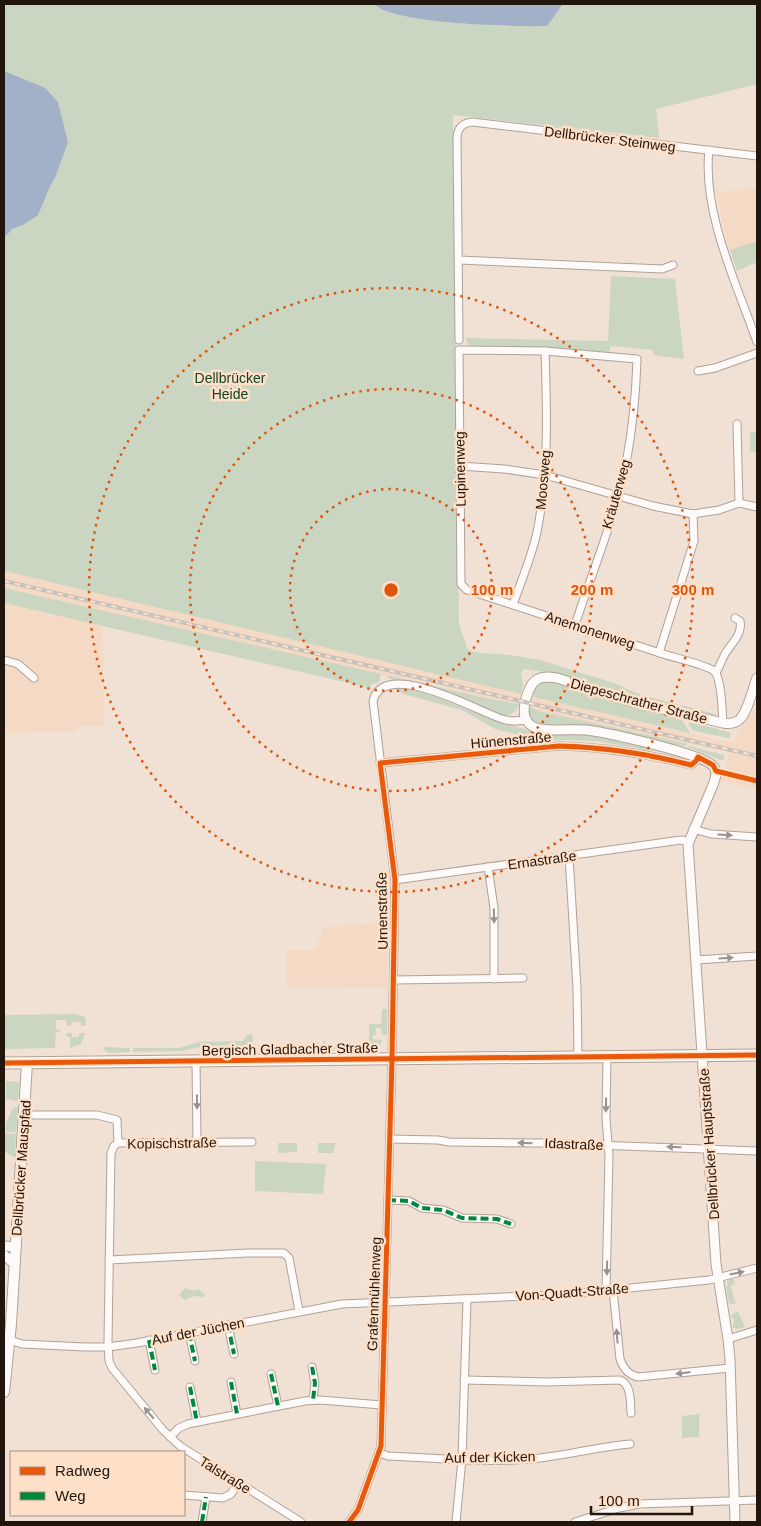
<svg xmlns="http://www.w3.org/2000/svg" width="761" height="1526" font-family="Helvetica,sans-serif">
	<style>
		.built { fill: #f4dac4 }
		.green { fill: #cad6c2 }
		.water { fill: #a3b1c8 }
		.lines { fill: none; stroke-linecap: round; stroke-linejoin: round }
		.minor-casing { stroke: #aea298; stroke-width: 9 }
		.tertiary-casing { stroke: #aea298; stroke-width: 11 }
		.secondary-casing { stroke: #aea298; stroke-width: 12 }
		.primary-casing { stroke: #aea298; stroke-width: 13 }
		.minor { stroke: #fdfaf9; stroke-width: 7 }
		.tertiary { stroke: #fdfaf9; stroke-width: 9 }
		.secondary { stroke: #fdfaf9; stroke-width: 10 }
		.primary { stroke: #fdfaf9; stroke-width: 11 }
		.rail-casing { stroke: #c5c1bd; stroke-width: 4 }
		.rail { stroke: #fee0c8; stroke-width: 2; stroke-dasharray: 5.5; stroke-linecap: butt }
		.quiet { stroke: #00873e; stroke-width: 4; stroke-dasharray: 8 4; stroke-linecap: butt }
		.cycleway-casing { stroke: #fee0c8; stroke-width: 8 }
		.cycleway { stroke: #e8590c; stroke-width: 5 }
		.oneway { fill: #9a938f }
		.ring { fill: none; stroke: #de560c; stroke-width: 2.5; stroke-dasharray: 2.5 5 }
		.labels { text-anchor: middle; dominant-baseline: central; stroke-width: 5; stroke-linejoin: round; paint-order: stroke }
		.street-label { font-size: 14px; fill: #21160e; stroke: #fee0c8 }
		.park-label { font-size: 14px; fill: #104224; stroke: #fee0c8 }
		.centre { fill: #de560c; stroke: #fee0c8; stroke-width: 2.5 }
		.ring-label { font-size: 15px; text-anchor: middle; font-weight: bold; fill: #de560c; stroke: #fee0c8; stroke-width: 5; stroke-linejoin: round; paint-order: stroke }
	</style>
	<rect width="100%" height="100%" fill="#f1e1d5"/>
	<g class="built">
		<polygon points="757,188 757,241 730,250 723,227 717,192"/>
		<polygon points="4,571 487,686 521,694 523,691 533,694 534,697 729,742 736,740 737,732 747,722 750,713 757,714 757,789 721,781 730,753 548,713 520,704 492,700 420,681 381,674 4,588"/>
		<polygon points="4,603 103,626 104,726 80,726 74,732 4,733"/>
		<polygon points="388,922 387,988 287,987 287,950 315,950 324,927"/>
	</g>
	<g class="green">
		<polygon points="4,4 374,4 378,8 405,16 508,27 557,13 563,4 757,4 757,84 656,109 659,138 453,115 459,624 468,650 481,653 511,655 540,660 614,683 641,695 716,714 715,716 622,696 552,673 524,669 521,673 523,684 521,694 4,571"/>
		<polygon points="757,241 757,262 737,271 730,250"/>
		<polygon points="611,276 675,279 684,359 653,355 653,350 611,346 609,352 520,347 471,347 467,343 466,338 608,341"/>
		<polygon points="750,431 757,433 757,452 750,451"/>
		<path d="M4,588L381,674C427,683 473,697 519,704C516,712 511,716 502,715C488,714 463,699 449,693C430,685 409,682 389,679L388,676L381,674L379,682L371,685L370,688L4,603Z"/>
		<polygon points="544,682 554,683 609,700 675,716 683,721 690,733 533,697 535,687"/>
		<path d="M398,687C416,690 433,693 451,700C469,707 488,719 507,724C517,727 527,730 537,733C550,737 565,733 579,733C604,735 631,741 653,751L596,741L560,740L538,742L531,738L495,729L462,710L403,694L396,688Z"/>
		<path d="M530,707L539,711L688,744L684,746L592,726L536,724C530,719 529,715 530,707Z"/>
		<polygon points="690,722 718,729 718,730 721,731 722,730 730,733 730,737 728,738 694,731 688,724"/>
		<polygon points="689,746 724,755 724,760 720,760 688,747"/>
		<polygon points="382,1009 387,1009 387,1035 382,1035 381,1028 376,1028 376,1035 373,1035 373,1039 382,1040 381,1045 376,1045 376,1050 323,1051 323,1041 325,1041 326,1046 369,1045 369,1024 381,1024"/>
		<polygon points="76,1014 85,1017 86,1026 81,1026 81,1022 72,1022 71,1026 67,1026 66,1020 56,1020 56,1029 60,1030 60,1031 56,1032 55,1048 4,1049 4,1015"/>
		<polygon points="67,1033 72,1033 72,1037 79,1037 79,1033 85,1033 81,1044 70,1048 70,1037 66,1036"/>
		<polygon points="252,1034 253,1041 250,1047 243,1048 234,1046 204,1046 183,1051 133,1052 133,1048 179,1048 199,1042 243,1041 247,1035"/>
		<polygon points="312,1041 318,1042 318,1051 282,1049 280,1045 284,1047 312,1046"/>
		<polygon points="104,1047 130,1048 130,1052 109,1053 103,1049"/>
		<polygon points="6,1081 19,1082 18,1101 6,1099"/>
		<polygon points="18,1107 16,1132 6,1132 6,1123 13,1108"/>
		<polygon points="4,1133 16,1134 15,1158 4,1151"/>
		<polygon points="278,1143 297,1143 297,1152 278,1153"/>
		<polygon points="318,1143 336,1143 333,1153 318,1153"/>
		<polygon points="255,1161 326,1164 323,1194 255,1191"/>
		<polygon points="729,1278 733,1279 735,1284 731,1286 735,1302 737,1303 729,1304 726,1286 728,1286 727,1281 730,1280"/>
		<polygon points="185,1288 195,1291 198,1289 205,1294 204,1297 194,1296 185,1300 179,1295"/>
		<polygon points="738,1311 745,1327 738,1329 733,1327 734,1321 731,1315"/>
		<polygon points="699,1414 699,1437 682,1438 682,1416"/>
	</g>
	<g class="water">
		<path d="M374,4H563L547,26C517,27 392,24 374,4Z"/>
		<polygon points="4,71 45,88 58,102 68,142 55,178 51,184 38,215 23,225 12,229 4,238"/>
	</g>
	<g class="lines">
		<g class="minor-casing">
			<g id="minor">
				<path d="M709,150C702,212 737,285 757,342"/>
				<polyline points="459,260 662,269 673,265"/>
				<path d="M459,340L457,137C458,128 462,123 472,122L757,156"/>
				<polyline points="698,371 715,368 757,353"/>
				<polyline points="737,424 739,503"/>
				<polyline points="460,466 504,469 545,475 653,506 693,514 719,510 739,503 757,507"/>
				<path d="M513,605C521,581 532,556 537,532C549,472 547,411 545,351"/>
				<path d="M575,625C593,570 616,515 627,458C633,425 636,392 637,359L545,351L459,350L461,584L467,590C531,611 596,632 660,653C671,657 707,665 714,671C722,678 722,713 723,723"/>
				<polyline points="659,653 694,541 693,514"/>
				<polyline points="4,660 18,664 34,678"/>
				<path d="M716,673C719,667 722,660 725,654C731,644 743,634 740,621L735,618"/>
				<path d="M380,763L559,746C604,747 648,754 691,765L696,761L698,757"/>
				<polyline points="693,829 711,834 757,837"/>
				<polyline points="569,856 577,988 578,1057"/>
				<polyline points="488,867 494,908 494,979"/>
				<polyline points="395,880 681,840 688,841"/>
				<polyline points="696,960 757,956"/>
				<polyline points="394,980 523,978"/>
				<polyline points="196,1061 197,1142"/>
				<polyline points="25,1115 97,1115 117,1120 118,1143"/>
				<polyline points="390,1139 438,1140 449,1142 543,1143 757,1151"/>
				<polyline points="118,1143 114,1146 111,1153 108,1341 109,1361 112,1368 163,1430 180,1446 301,1522"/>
				<polyline points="118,1143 252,1142"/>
				<polyline points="388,1200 409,1201 422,1208 443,1210 462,1218 497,1219 511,1224"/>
				<polyline points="109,1260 248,1253 284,1253 289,1258 299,1311"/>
				<polyline points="606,1290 609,1156 606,1118 607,1057"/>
				<path d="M613,1290L620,1359C623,1368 629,1375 638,1377L730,1368"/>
				<polyline points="228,1325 234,1354"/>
				<polyline points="189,1333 195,1361"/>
				<polyline points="728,1339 757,1330"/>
				<polyline points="10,1340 22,1344 85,1347 108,1347 137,1343 342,1304 571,1294 709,1280 757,1268"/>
				<polyline points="149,1340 155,1370"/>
				<polyline points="312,1367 315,1383 313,1400"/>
				<polyline points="271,1374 278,1406"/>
				<path d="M464,1380L547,1382L620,1380C632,1385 630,1402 631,1413"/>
				<polyline points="231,1382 237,1414"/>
				<polyline points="190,1387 197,1422"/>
				<polyline points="170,1437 179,1428 188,1424 305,1401 320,1400 382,1405"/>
				<path d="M380,1453L388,1456C435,1458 484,1463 531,1459C564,1456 596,1447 630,1444"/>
				<polyline points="184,1495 223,1498 231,1494 238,1483"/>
				<polyline points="202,1522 206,1497"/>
				<path d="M349,1522L358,1510L381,1446L392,1059L395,880L373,701C384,657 479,712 502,719C510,722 518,721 526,720"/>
				<polyline points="456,1522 462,1459 467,1299"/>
				<polyline points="575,1522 619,1508 639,1504 757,1500"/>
			</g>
		</g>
		<g class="tertiary-casing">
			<g id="tertiary">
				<polyline points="4,1246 16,1247"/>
				<polyline points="4,1255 11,1261 15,1261"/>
				<path d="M735,1522L730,1359L728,1339L716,1264L688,844L713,785C715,779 718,773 714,767C706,754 604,732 586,730C570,729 555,731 540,729C534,728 530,726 527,721C520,712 528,683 538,679C544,676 550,677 557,678L629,701L723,723C729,724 734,724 739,720C747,714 753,688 757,678"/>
			</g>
		</g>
		<g class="secondary-casing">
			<polyline id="secondary" points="4,1392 11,1324 27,1063"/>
		</g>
		<g class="primary-casing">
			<polyline id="primary" points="4,1063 757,1055"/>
		</g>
		<use href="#minor" class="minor"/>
		<use href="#tertiary" class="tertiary"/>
		<use href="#secondary" class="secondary"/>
		<use href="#primary" class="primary"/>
		<g class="rail-casing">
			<polyline id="rail" points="4,581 757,756"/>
		</g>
		<use href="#rail" class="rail"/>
		<g class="quiet">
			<polyline points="388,1200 409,1201 422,1208 443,1210 462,1218 497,1219 511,1224"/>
			<polyline points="228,1325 234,1354"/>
			<polyline points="189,1333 195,1361"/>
			<polyline points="149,1340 155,1370"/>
			<polyline points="312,1367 315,1383 313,1400"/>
			<polyline points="271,1374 278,1406"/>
			<polyline points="231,1382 237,1414"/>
			<polyline points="190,1387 197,1422"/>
			<polyline points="202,1522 206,1497"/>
		</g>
		<g class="cycleway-casing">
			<g id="cycleway">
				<polyline points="4,1063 757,1055"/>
				<path d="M349,1522L358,1510L381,1446L392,1059L395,880L380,763L559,746C604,747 648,754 691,765L696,761L698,757L713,765L716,771L757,781"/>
			</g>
		</g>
		<use href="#cycleway" class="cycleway"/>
	</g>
	<defs><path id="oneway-solid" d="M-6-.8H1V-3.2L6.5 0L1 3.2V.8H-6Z" transform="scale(1.25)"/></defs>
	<g class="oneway">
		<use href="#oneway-solid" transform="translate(725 835) rotate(4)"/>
		<use href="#oneway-solid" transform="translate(494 916) rotate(89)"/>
		<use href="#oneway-solid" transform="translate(726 958) rotate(-4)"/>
		<use href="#oneway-solid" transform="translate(197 1102) rotate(89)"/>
		<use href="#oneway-solid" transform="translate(606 1105) rotate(91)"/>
		<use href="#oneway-solid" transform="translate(525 1143) rotate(-179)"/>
		<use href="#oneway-solid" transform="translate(674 1147) rotate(-178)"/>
		<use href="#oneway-solid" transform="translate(607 1268) rotate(91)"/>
		<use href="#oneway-solid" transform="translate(737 1273) rotate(-12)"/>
		<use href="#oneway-solid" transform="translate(617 1336) rotate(-95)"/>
		<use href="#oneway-solid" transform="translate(683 1373) rotate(173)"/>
		<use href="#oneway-solid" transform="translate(149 1413) rotate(-130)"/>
	</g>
	<g class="ring">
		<circle cx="391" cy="590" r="101"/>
		<circle cx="391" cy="590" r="201"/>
		<circle cx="391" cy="590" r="302"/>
	</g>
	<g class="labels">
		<g class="street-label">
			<text transform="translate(610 139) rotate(7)">Dellbrücker Steinweg</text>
			<text transform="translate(460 469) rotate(-91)">Lupinenweg</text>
			<text transform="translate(543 480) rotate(-85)">Moosweg</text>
			<text transform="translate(616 494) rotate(-74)">Kräuterweg</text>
			<text transform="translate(590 630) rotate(18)">Anemonenweg</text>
			<text transform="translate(639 701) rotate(15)">Diepeschrather Straße</text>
			<text transform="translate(511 740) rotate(-5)">Hünenstraße</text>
			<text transform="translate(542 860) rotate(-8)">Ernastraße</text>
			<text transform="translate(382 911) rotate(-91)">Urnenstraße</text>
			<text transform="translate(290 1049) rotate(-1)">Bergisch Gladbacher Straße</text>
			<text transform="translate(172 1143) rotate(-1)">Kopischstraße</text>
			<text transform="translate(574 1144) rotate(2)">Idastraße</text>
			<text transform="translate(709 1144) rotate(-94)">Dellbrücker Hauptstraße</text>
			<text transform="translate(21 1168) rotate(-86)">Dellbrücker Mauspfad</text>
			<text transform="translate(572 1292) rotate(-4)">Von-Quadt-Straße</text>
			<text transform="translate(374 1294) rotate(-88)">Grafenmühlenweg</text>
			<text transform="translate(198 1331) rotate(-11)">Auf der Jüchen</text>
			<text transform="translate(490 1457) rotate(-1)">Auf der Kicken</text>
			<text transform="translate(225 1475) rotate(32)">Talstraße</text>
		</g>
		<g class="park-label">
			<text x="230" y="378">Dellbrücker<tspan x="230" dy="16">Heide</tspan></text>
		</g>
	</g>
	<circle cx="391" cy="590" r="8" class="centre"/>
	<g class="ring-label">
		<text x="492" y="595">100 m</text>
		<text x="592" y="595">200 m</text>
		<text x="693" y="595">300 m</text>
	</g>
	<rect width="761" height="1526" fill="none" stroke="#21160e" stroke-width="10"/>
	<rect x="10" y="1451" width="175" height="65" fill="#fee0c8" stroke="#a68f7e"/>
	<rect x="20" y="1467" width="25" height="8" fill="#e8590c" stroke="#a68f7e"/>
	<text x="55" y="1476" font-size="15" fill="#21160e">Radweg</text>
	<rect x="20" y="1492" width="25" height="8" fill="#00873e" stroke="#a68f7e"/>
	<text x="55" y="1501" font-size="15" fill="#21160e">Weg</text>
	<path d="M591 1506v8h101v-8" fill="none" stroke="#21160e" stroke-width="2.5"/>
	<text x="598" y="1506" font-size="15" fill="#21160e" stroke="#fee0c8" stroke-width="4" paint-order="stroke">100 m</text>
</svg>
